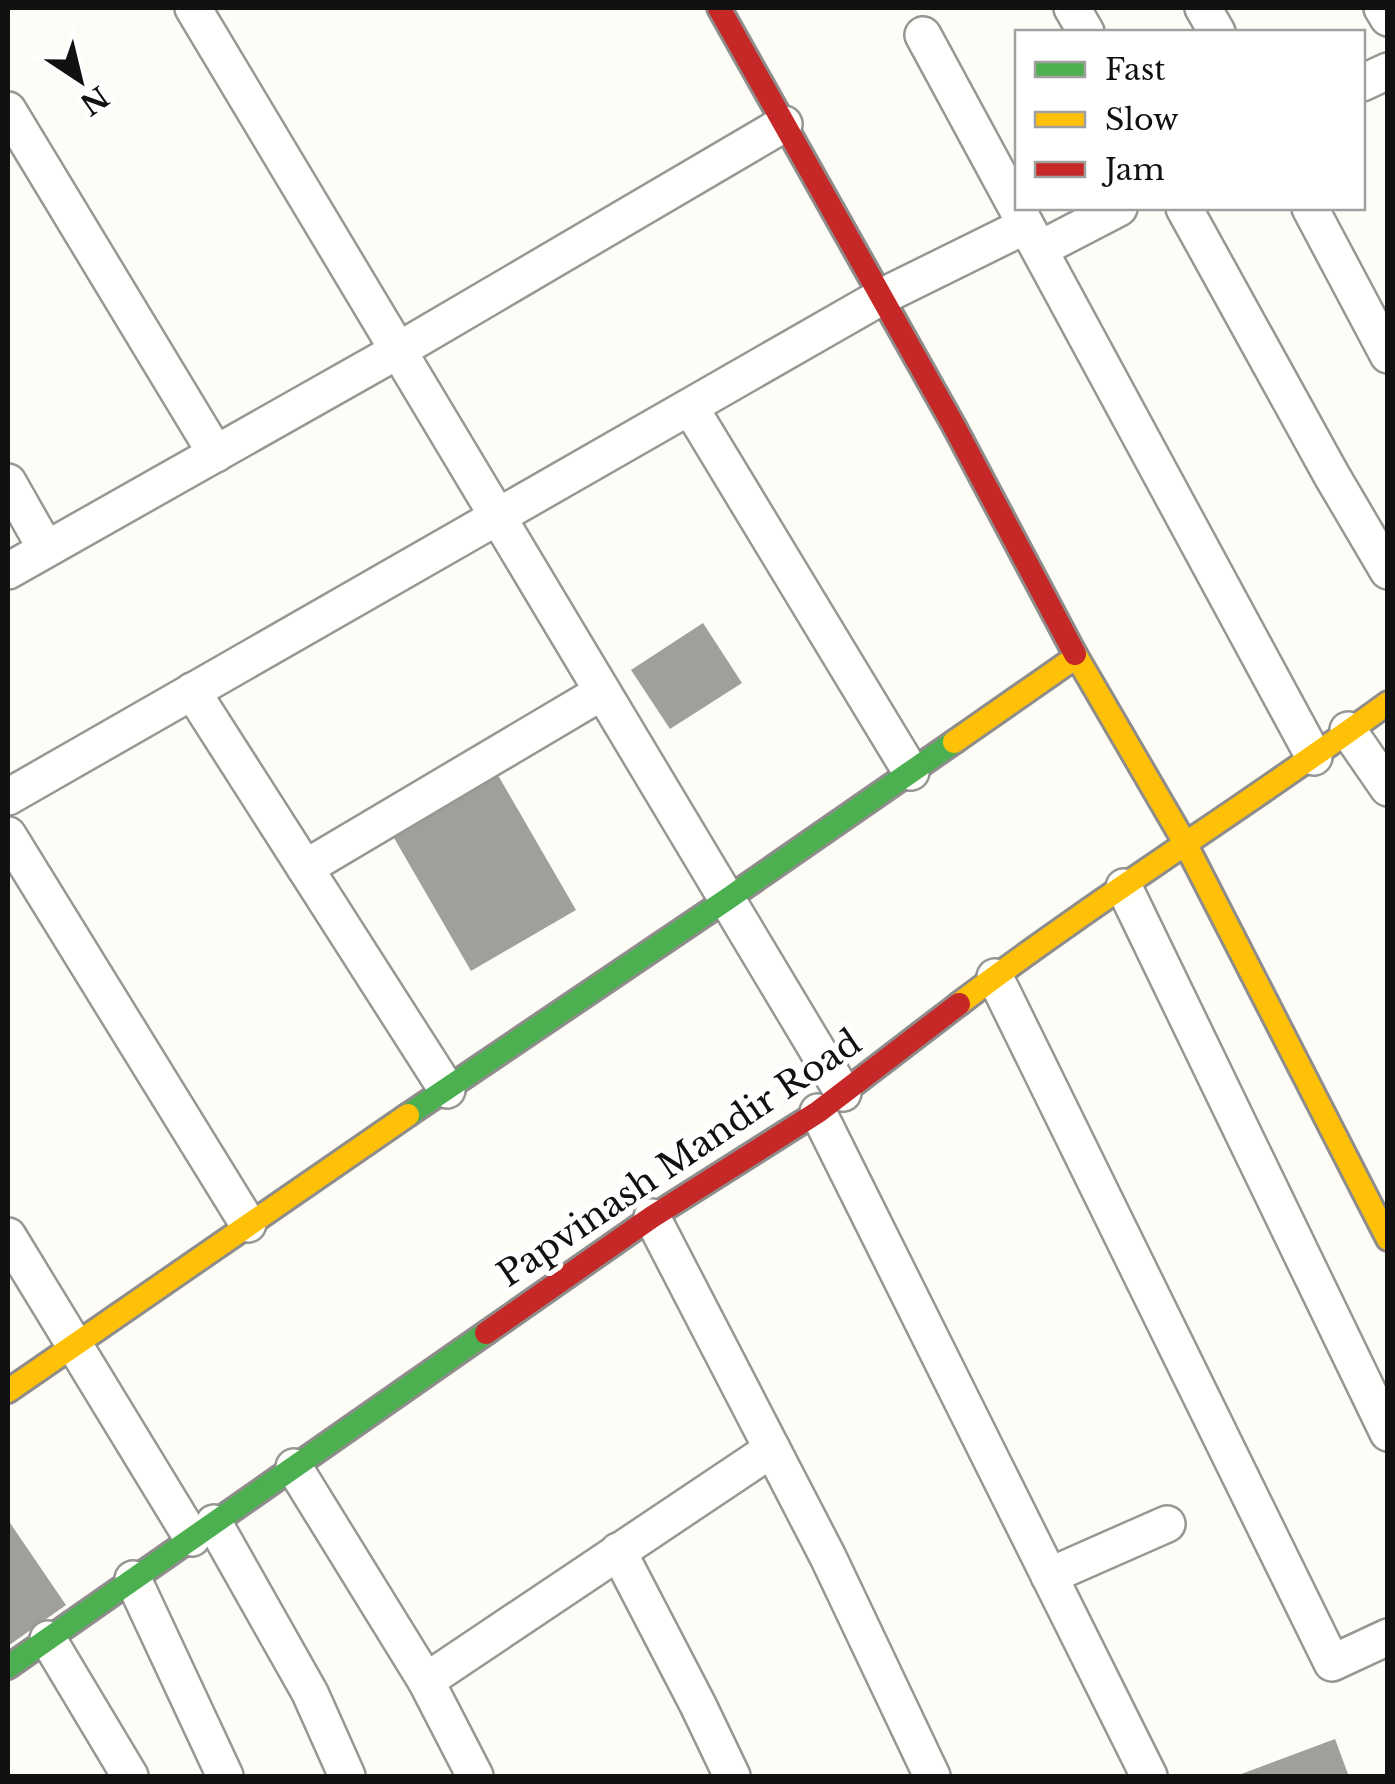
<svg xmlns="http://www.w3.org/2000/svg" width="1395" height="1784" font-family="'Libre Baskerville',serif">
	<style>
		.building { fill: #a19f9c }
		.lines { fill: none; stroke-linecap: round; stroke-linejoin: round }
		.street-casing { stroke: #979795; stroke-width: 40 }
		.fast-casing { stroke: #8e8d8b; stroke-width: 28 }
		.slow-casing { stroke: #8e8d8b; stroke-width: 28 }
		.jam-casing { stroke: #8e8d8b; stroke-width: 28 }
		.street { stroke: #fffffe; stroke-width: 35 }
		.fast { stroke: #4caf50; stroke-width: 22 }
		.slow { stroke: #ffc107; stroke-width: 22 }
		.jam { stroke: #c62828; stroke-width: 22 }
		.labels { text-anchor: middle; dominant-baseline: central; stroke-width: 10; stroke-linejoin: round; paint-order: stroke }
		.street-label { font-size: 35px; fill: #111; stroke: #fff }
	</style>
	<rect width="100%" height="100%" fill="#fdfcf7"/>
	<g class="building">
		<polygon points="703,623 742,683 670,729 631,670"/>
		<polygon points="495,770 576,910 471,971 390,831"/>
		<polygon points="8,1520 66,1605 8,1646"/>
		<polygon points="1335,1739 1348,1774 1343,1776 1236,1776"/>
	</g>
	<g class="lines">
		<g class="street-casing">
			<g id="street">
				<polyline points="193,8 843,1093"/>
				<polyline points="1072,8 1086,32"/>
				<polyline points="1203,8 1217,32"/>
				<polyline points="1382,8 1388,18"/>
				<polyline points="923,35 1314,757"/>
				<polyline points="1362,83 1388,71"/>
				<polyline points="8,110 216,454"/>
				<polyline points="1184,208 1332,476 1388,571"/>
				<polyline points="1310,208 1388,355"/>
				<polyline points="1040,249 1119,208"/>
				<polyline points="690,407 911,772"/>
				<polyline points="8,482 46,549"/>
				<polyline points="8,571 399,350 784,124"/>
				<polyline points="192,691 447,1090"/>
				<polyline points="1348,730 1388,788"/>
				<polyline points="8,797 881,297 1025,226"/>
				<polyline points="8,835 248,1224"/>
				<polyline points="305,868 602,692"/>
				<polyline points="1124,887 1388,1433"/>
				<polyline points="995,977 1332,1663 1388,1637"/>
				<polyline points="818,1112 1149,1776"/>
				<polyline points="652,1217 828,1557 932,1776"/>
				<polyline points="8,1236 192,1538"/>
				<polyline points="294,1467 426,1681"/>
				<polyline points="214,1523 310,1693 347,1776"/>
				<polyline points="618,1551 698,1705 732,1776"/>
				<polyline points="1049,1576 1167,1524"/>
				<polyline points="133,1579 225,1776"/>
				<polyline points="48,1639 130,1776"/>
				<polyline points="475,1776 426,1681 772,1449"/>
			</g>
		</g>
		<g class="fast-casing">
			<g id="fast">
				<polyline points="408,1115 726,900 954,742"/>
				<polyline points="8,1667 486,1333"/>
			</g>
		</g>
		<g class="slow-casing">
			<g id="slow">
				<polyline points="1075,654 1185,843 1388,1239"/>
				<polyline points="954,742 1076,657"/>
				<path d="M959,1004C1098,898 1247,806 1388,703"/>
				<polyline points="8,1391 408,1115"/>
			</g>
		</g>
		<g class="jam-casing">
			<g id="jam">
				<polyline points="719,8 954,426 1075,654"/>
				<polyline points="486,1333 652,1217 818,1112 959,1004"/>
			</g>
		</g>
		<use href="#street" class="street"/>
		<use href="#fast" class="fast"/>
		<use href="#slow" class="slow"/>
		<use href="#jam" class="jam"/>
	</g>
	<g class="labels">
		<g class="street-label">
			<text transform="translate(679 1158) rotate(-34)">Papvinash Mandir Road</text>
		</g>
	</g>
	<rect width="1395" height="1784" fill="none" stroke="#111111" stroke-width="20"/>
	<rect x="1015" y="30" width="350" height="180" fill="#ffffff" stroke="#a0a0a0" stroke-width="2.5"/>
	<rect x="1035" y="62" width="50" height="15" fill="#4caf50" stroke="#a0a0a0" stroke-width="2.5"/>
	<text x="1105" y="80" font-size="30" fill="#111111">Fast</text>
	<rect x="1035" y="112" width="50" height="15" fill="#ffc107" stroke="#a0a0a0" stroke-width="2.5"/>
	<text x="1105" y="130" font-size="30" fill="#111111">Slow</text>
	<rect x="1035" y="162" width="50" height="15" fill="#c62828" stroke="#a0a0a0" stroke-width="2.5"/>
	<text x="1105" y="180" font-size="30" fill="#111111">Jam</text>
	<g transform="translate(80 80) rotate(145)" stroke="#ffffff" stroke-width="8" paint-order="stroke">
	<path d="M0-8L18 38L0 25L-18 38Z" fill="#111111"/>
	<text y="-15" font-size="28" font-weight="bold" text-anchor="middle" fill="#111111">N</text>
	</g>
</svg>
